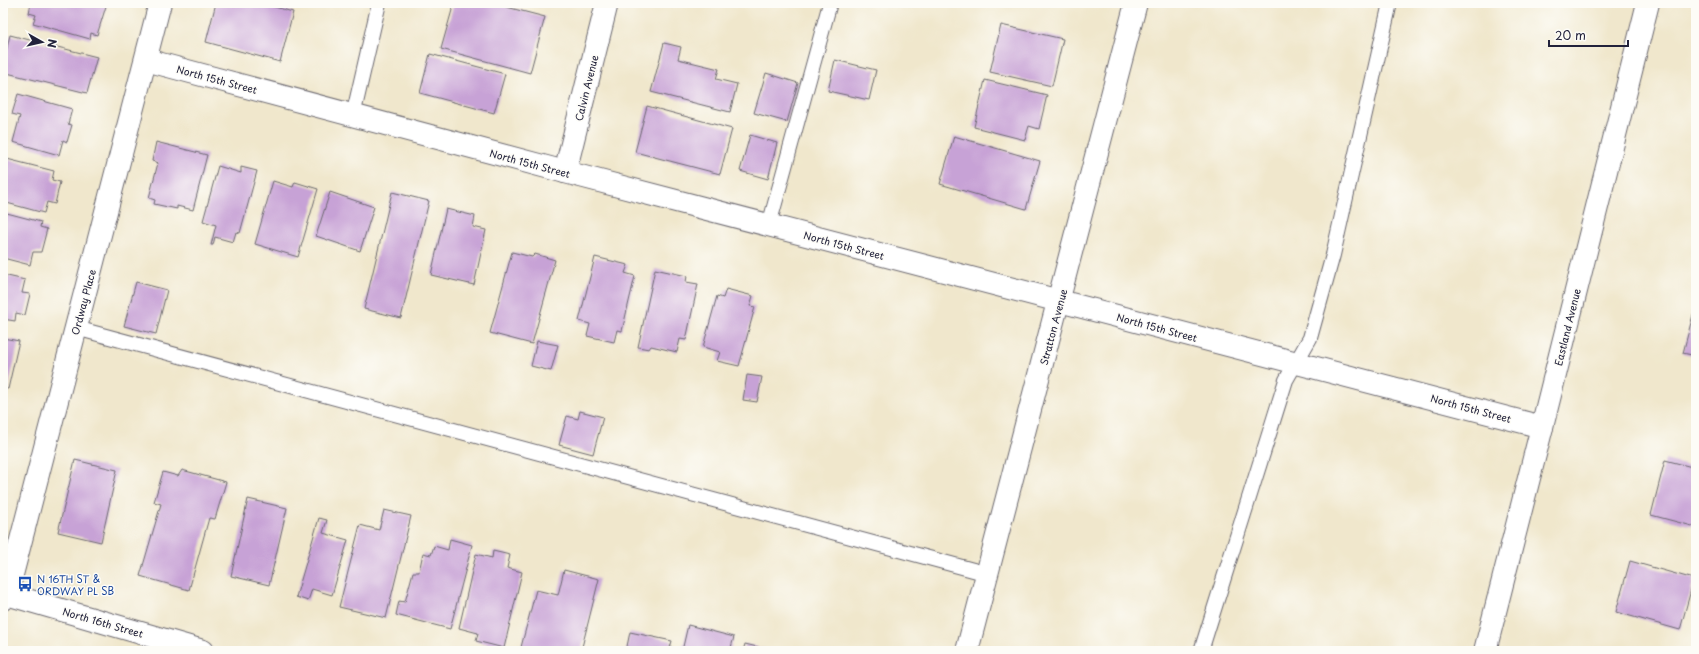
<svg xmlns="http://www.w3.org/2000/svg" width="1699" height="654" font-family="'Playpen Sans',sans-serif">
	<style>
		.building { fill: #c7a2d6 }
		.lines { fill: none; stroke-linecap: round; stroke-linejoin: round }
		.lane-casing { stroke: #6a676e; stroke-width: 16 }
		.street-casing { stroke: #6a676e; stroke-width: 24 }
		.secondary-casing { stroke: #6a676e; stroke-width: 24 }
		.lane { stroke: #fff; stroke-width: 14 }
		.street { stroke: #fff; stroke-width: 22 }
		.secondary { stroke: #fff; stroke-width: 22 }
		.labels { text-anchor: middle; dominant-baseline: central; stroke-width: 3; stroke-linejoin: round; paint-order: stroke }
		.street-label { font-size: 10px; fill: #22223b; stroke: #fdfcf7 }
		.transit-label { font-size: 10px; fill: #164399; stroke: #fdfcf7; text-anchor: start }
	</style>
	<rect width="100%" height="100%" fill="#fdfcf7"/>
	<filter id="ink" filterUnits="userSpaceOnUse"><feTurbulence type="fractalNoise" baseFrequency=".025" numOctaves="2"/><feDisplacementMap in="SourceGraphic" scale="8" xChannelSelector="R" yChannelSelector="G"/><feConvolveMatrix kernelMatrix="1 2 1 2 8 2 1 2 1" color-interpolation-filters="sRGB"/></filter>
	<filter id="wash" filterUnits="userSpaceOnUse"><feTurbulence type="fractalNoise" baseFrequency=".012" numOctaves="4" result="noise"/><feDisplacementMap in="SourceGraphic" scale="16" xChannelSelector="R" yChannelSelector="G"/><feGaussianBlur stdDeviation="0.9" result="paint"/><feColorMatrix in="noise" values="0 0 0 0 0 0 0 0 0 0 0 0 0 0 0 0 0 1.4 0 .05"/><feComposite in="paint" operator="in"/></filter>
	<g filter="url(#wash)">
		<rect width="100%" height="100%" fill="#f0e7cc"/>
		<g id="blocks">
			<g class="building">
				<polygon points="31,3 107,3 97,35 91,33 90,39 33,23 36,15 29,13"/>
				<polygon points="216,3 260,3 293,12 280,62 206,42"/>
				<polygon points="280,3 296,3 295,8"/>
				<polygon points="454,3 491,3 545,17 530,73 441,49"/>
				<polygon points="526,3 541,3 540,7"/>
				<polygon points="1001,25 1063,39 1052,86 990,72"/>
				<polygon points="10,35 97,57 87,93 3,72 3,65"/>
				<polygon points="664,43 681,47 678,59 719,69 716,79 737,84 730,112 651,92"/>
				<polygon points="430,54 505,74 494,113 420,93"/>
				<polygon points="835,60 876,70 869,100 828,91"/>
				<polygon points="766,73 798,83 787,122 754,113"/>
				<polygon points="985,80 1047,95 1039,129 1029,126 1025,140 974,127"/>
				<polygon points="18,94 72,109 68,124 72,125 67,142 63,140 59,155 13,142 20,116 12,114"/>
				<polygon points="647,106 732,129 720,174 635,152"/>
				<polygon points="750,135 777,143 768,179 740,171"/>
				<polygon points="954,136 1040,161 1026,209 940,184"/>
				<polygon points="156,142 207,155 193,210 177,206 177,209 154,204 155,200 149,198 158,163 152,161"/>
				<polygon points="3,158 54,171 52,180 60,182 55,204 47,202 44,213 3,202"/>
				<polygon points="218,166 241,173 241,167 257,171 240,233 236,232 233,242 215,237 213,245 211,245 216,225 203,221"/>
				<polygon points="273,181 293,187 295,182 318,189 298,257 255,244"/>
				<polygon points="330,192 374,207 360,251 316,236"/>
				<polygon points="392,192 429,201 401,318 364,309"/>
				<polygon points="446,209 475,216 473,227 486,230 474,285 431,275"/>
				<polygon points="3,212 41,222 40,227 47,229 41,252 33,252 30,265 3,258"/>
				<polygon points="512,252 532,257 535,254 555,260 532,344 490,333"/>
				<polygon points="595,257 628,265 625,273 635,276 622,331 617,330 614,342 587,336 590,324 579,321"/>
				<polygon points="655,269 687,276 686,282 698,284 686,340 680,339 677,352 651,346 649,349 638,347"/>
				<polygon points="3,275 25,280 22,293 30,294 25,315 16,313 15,321 3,319"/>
				<polygon points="136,282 167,290 156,334 124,326"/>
				<polygon points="726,289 753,296 750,306 755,307 739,366 717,361 720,352 703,347 717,296 723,298"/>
				<polygon points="1694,311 1696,312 1696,356 1683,353"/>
				<polygon points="3,338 19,341 8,389 3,388"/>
				<polygon points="537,341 558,345 551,371 531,366"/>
				<polygon points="747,375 762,377 757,402 743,400"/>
				<polygon points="580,411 603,417 593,454 559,445 567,416 578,419"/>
				<polygon points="75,460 117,470 101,542 58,532"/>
				<polygon points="1665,460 1696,468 1696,527 1651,515"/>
				<polygon points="182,470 226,482 215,519 209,518 189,590 140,576 161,504 154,502 163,472 178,476"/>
				<polygon points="248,499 287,508 269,585 231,576"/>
				<polygon points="384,510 411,516 386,618 339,607 360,525 379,530"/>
				<polygon points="319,518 327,520 323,533 348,540 332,595 312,589 308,601 296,597"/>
				<polygon points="450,539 472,545 450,629 396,615 399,601 405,602 413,572 419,572 423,553 431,555 434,546 448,550"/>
				<polygon points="493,551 510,555 507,568 522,572 504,648 476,641 478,633 459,628 476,554 492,558"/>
				<polygon points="1630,561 1694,579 1680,630 1616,612"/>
				<polygon points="564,570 599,579 581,651 520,651 536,590 558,595"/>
				<polygon points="688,625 734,637 730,651 682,651"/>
				<polygon points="630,632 672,641 669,651 626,651"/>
				<polygon points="745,644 770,650 770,651 743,651"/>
			</g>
		</g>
	</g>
	<g filter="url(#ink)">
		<use href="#blocks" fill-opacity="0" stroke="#6a676e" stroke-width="1"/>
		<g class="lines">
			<g class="lane-casing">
				<g id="lane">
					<polyline points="353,116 379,3"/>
					<polyline points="769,225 830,3"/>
					<polyline points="76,328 988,574"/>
					<polyline points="1201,651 1286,380 1310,338 1333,255 1390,3"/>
				</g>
			</g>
			<g class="street-casing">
				<g id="street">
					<polyline points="146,60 565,172 1542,427"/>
					<polyline points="565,172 607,3"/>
					<polyline points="3,593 203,651"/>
					<polyline points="3,599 7,594 160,3"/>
					<polyline points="967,651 1136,3"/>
				</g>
			</g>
			<g class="secondary-casing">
				<polyline id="secondary" points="1485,651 1542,427 1648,3"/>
			</g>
			<use href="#lane" class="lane"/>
			<use href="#street" class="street"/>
			<use href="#secondary" class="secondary"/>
		</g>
	</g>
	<defs>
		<g id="bus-bare" transform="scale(1.2)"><path d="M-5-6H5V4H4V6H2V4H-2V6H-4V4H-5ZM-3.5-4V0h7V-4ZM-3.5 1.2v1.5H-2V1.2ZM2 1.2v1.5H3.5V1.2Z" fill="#1a4fb4" stroke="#fdfcf7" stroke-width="2.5" paint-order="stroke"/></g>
	</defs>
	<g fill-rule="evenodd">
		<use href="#bus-bare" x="25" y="584"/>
	</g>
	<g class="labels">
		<g class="street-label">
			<text transform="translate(217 79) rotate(15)">North 15th Street</text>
			<text transform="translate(586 88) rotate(-76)">Calvin Avenue</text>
			<text transform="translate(530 163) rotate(15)">North 15th Street</text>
			<text transform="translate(844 245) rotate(15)">North 15th Street</text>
			<text transform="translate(83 302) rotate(-75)">Ordway Place</text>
			<text transform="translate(1053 327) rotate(-75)">Stratton Avenue</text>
			<text transform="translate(1157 327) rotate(15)">North 15th Street</text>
			<text transform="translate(1567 327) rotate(-76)">Eastland Avenue</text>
			<text transform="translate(1471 408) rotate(15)">North 15th Street</text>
			<text transform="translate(103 622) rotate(16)">North 16th Street</text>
		</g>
		<g class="transit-label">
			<text x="37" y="578">N 16TH ST &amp;<tspan x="37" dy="12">ORDWAY PL SB</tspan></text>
		</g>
	</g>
	<rect width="1699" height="654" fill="none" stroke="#fdfcf7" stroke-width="16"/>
	<g transform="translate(42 42) rotate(98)" stroke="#fdfcf7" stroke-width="3" paint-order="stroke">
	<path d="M0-3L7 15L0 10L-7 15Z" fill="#22223b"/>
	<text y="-6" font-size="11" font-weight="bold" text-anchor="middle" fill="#22223b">N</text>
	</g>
	<path d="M1549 40v6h79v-6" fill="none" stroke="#22223b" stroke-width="2"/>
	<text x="1555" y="40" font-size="12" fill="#22223b" stroke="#fdfcf7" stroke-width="3" paint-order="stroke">20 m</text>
</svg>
